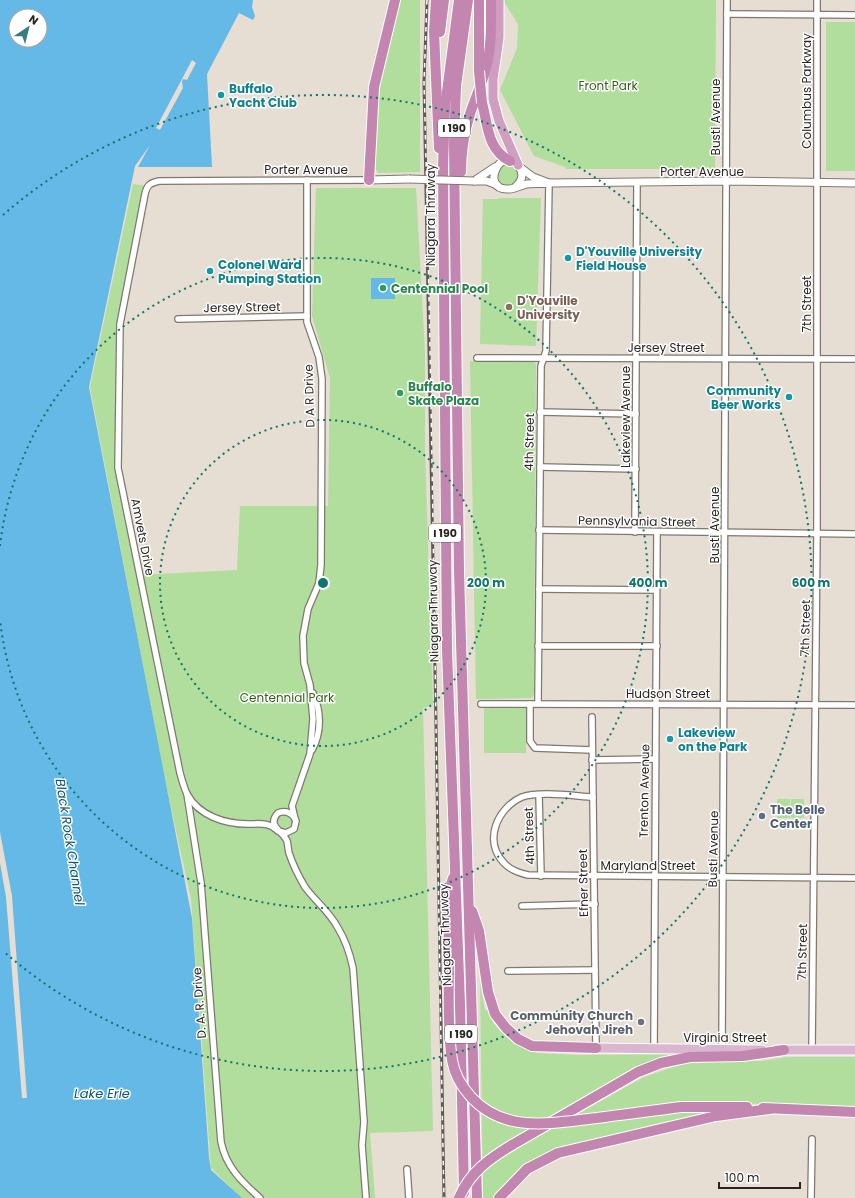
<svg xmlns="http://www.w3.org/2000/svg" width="855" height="1198" font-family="Poppins,sans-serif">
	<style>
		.green { fill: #b1dd9d }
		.water { fill: #64b9e7; fill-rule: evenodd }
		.pier { fill: #e6ddd3 }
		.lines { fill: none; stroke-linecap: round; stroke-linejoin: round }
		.minor-casing { stroke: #807870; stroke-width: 8 }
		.tertiary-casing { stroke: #807870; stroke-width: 9 }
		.primary-casing { stroke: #fff; stroke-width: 11 }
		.trunk-casing { stroke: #fff; stroke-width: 11 }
		.motorway-casing { stroke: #fff; stroke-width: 12 }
		.minor { stroke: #fff; stroke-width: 5.5 }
		.tertiary { stroke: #fff; stroke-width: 7 }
		.primary { stroke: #dbb6d0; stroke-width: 9 }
		.trunk { stroke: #cf9ec0; stroke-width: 9 }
		.motorway { stroke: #c386b0; stroke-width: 10 }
		.rail-casing { stroke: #5e5853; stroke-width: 3 }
		.rail { stroke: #fff; stroke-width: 1.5; stroke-dasharray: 4.5; stroke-linecap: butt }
		.tertiary-bridge-casing { stroke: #807870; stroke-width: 9; stroke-linecap: butt }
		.motorway-bridge-casing { stroke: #fff; stroke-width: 12; stroke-linecap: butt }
		.tertiary-bridge { stroke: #fff; stroke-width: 7 }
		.motorway-bridge { stroke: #c386b0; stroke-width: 10 }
		.ring { fill: none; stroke: #0f766e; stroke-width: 2; stroke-dasharray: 2 4 }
		.culture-dot { fill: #0f9aa8; stroke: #fff; stroke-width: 1.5 }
		.leisure-dot { fill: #2e9e5b; stroke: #fff; stroke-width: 1.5 }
		.education-dot { fill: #8d6e63; stroke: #fff; stroke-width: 1.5 }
		.service-dot { fill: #5c6f8a; stroke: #fff; stroke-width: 1.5 }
		.worship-dot { fill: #6b7280; stroke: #fff; stroke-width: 1.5 }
		.labels { text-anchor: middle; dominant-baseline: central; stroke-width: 3; stroke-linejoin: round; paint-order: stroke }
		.shield { fill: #fff; stroke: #686664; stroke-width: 1 }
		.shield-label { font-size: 11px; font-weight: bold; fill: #282421 }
		.park-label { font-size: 12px; fill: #35601c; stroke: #fff }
		.culture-label { font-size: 12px; font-weight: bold; fill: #0d838f; stroke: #fff; text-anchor: start }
		.street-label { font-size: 12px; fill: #282421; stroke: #fff }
		.leisure-label { font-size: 12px; font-weight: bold; fill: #27864d; stroke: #fff; text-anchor: start }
		.education-label { font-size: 12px; font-weight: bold; fill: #785e54; stroke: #fff; text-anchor: start }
		.service-label { font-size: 12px; font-weight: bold; fill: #4e5e75; stroke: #fff; text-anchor: start }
		.worship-label { font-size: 12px; font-weight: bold; fill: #5b616d; stroke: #fff; text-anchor: end }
		.water-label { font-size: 13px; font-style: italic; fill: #0f5472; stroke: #fff }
		.centre { fill: #0f766e; stroke: #fff; stroke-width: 2 }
		.ring-label { font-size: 12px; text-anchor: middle; font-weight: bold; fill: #0f766e; stroke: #fff; stroke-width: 3; stroke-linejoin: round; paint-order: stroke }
	</style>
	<rect width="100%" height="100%" fill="#e6ddd3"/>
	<g class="green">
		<path d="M400,0H420V172L378,173L375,168C375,151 375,133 376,115C380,76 389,38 400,0Z"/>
		<polygon points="503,0 716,0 715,169 566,169 565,167 534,156 500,90 517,48 518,24"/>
		<rect x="826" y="22" width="29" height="149"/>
		<circle cx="508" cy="175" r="11"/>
		<polygon points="133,184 147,186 120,324 118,468 139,575 237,570 240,506 328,506 330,378 312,316 316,188 416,188 425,352 425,451 433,705 423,708 433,1131 370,1133 375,1198 241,1198 211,1168 191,899 164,776 90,387"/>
		<polygon points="500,198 541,198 536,346 480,344 483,199 498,199"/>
		<polygon points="470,361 533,362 536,364 534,694 532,698 476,699"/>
		<rect x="484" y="707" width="42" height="46"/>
		<rect x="777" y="799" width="13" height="19"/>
		<rect x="791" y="799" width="13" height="19"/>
		<polygon points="480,983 485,1010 487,1010 494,1024 506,1037 519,1045 537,1053 578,1055 690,1054 666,1057 637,1066 524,1132 509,1143 513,1150 644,1077 682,1064 699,1061 762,1061 787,1057 855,1057 855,1107 679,1101 681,1111 727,1111 550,1152 525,1163 513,1175 494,1198 483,1198"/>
	</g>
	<g class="water">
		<path d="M0,0H253L252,7L255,16L253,20L239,13L207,74L212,167H138L150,145L135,166L89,387L192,918L209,1157L211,1170L242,1198H0ZM16,16H40V40H16Z"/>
		<rect x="371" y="278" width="24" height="21"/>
	</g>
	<g class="pier">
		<polygon points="192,60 196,63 187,80 183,79 182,82 183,88 160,130 156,128"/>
		<polygon points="0,832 12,896 27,1098 22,1098 6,897 0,863"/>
	</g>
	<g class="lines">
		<g class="minor-casing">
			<g id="minor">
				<polyline points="727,14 855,15"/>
				<polyline points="178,319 307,316"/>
				<polyline points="477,358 855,359"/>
				<polyline points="540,412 636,414"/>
				<polyline points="540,467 636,469"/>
				<polyline points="539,530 855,534"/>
				<polyline points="635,532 637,182"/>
				<polyline points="539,589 656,590"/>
				<polyline points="538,646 657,646"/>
				<polyline points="538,703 541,366 546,351 549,183"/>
				<polyline points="481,704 855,705"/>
				<polyline points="530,704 530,741 535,748 592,750"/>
				<polyline points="592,717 596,1048"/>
				<path d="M312,750C322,732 321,711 313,693"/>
				<polyline points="592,760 655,759"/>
				<path d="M187,794L201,883L221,1142C226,1167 242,1182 260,1198"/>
				<polyline points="539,795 541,876"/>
				<path d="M593,797C574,796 540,791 522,797C497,808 483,841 504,863C510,870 519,873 528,875L855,878"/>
				<polyline points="295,819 292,806 310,754 313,719 310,685 304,663 303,636 308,609 319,583 321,565 322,379 319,357 307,322 307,180"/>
				<path d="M277,830C268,822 260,824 248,824C225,824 199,816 187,794C184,788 182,780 180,773L118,468L120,324L145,194C147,185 150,183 159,181L369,180"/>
				<path d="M278,831L286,833L294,829L296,821C293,813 286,810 278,813C266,826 283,831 287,841C288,845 288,849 289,853C293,865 299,877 305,887C315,901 330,912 338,928C346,941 350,954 353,968L364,1122L362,1145L366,1198"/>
				<polyline points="522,906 595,904"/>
				<polyline points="508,971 595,970"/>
				<polyline points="654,1049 657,532"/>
				<polyline points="722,1050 727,0"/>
				<polyline points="812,1050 817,534 817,0"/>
				<polyline points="407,1169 409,1198"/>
				<polyline points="811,1198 812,1139"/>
			</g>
		</g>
		<g class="tertiary-casing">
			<g id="tertiary">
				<polyline points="521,168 533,177 549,183"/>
				<polyline points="369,180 409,179"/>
				<polyline points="474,181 495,167"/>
				<polyline points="475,181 487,181 497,185"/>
				<path d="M514,188C521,183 525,175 519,167C502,141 478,191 509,189C515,189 521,185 527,184C534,183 542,184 549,183L726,181L855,183"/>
			</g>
		</g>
		<g class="primary-casing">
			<g id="primary">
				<polyline points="596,1048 762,1050"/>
				<polyline points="777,1050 855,1050"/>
			</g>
		</g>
		<g class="trunk-casing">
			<polyline id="trunk" points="499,0 499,38 493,79 493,99 499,121 518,165"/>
		</g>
		<g class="motorway-casing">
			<g id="motorway">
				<polyline points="436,0 434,31 439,148"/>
				<polyline points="459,0 445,107 443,166 447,650 460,1004 464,1193"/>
				<polyline points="468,0 456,86 454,145 459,571 477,1198"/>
				<polyline points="479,0 479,71"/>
				<polyline points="440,32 444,0"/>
				<path d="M482,103C488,124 487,150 510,161"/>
				<path d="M461,172C461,152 464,133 470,114C475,98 482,84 486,68C492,45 491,23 491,0"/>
				<polyline points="369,180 374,87 395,0"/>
				<polyline points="472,911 479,931 488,992 495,1014 506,1028 518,1039 532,1046 596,1048"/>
				<polyline points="449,960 448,894 453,878"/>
				<polyline points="681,1107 747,1107"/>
				<polyline points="763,1108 855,1112"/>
				<polyline points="512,1145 638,1072 661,1063 690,1057 743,1056 784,1050"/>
				<polyline points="499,1198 527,1169 558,1153 716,1116 770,1109"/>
			</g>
		</g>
		<use href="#minor" class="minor"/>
		<use href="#tertiary" class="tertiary"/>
		<use href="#primary" class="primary"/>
		<use href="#trunk" class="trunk"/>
		<use href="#motorway" class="motorway"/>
		<g class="rail-casing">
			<path id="rail" d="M427,0L424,82C434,454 436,826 444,1198"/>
		</g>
		<use href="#rail" class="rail"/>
		<g class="tertiary-bridge-casing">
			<polyline id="tertiary-bridge" points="409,179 474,181"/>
		</g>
		<g class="motorway-bridge-casing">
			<g id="motorway-bridge">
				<polyline points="479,71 482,103"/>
				<path d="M449,960C449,990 447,1031 452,1060C454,1073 462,1087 471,1097C505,1134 552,1123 597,1118C625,1114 653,1111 681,1107"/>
				<path d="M459,1198C470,1172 489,1159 512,1145"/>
			</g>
		</g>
		<use href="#tertiary-bridge" class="tertiary-bridge"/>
		<use href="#motorway-bridge" class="motorway-bridge"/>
	</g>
	<g class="ring">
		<circle cx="323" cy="583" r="163"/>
		<path d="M0 546A325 325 0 1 1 0 620"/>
		<path d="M3 215A488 488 0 1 1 3 951"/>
	</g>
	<g class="culture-dot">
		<circle cx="221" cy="95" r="4"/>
		<circle cx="568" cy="258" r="4"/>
		<circle cx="210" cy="271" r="4"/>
		<circle cx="789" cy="397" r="4"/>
		<circle cx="670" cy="739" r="4"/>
	</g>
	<g class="leisure-dot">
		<circle cx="383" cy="288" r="4"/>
		<circle cx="400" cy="393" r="4"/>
	</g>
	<circle class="education-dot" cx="509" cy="307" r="4"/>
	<circle class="service-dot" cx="762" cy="816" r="4"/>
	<circle class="worship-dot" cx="641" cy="1022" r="4"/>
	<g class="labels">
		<g class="shield">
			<rect x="438" y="119" width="32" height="18" rx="3"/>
			<rect x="429" y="524" width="32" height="18" rx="3"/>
			<rect x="445" y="1025" width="32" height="18" rx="3"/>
		</g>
		<g class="shield-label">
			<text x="454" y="128">I 190</text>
			<text x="445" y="533">I 190</text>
			<text x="461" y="1034">I 190</text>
		</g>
		<g class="park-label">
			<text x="608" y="85">Front Park</text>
			<text x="287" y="697">Centennial Park</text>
		</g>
		<g class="culture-label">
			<text x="229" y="88">Buffalo<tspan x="229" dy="14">Yacht Club</tspan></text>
			<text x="576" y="251">D'Youville University<tspan x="576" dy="14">Field House</tspan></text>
			<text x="218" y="264">Colonel Ward<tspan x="218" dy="14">Pumping Station</tspan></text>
			<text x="781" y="390" text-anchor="end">Community<tspan x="781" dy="14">Beer Works</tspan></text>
			<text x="678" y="732">Lakeview<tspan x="678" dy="14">on the Park</tspan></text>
		</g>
		<g class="street-label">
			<text transform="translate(806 91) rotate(-90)">Columbus Parkway</text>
			<text transform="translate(715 117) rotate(-90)">Busti Avenue</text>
			<text x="306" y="169">Porter Avenue</text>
			<text x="702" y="171">Porter Avenue</text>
			<text transform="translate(430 215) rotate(-90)">Niagara Thruway</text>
			<text transform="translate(806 304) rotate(-90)">7th Street</text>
			<text transform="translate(242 307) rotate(-1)">Jersey Street</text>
			<text x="666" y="347">Jersey Street</text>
			<text transform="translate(309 396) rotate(-92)">D A R Drive</text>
			<text transform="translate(625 417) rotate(-90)">Lakeview Avenue</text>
			<text transform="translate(529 442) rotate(-89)">4th Street</text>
			<text transform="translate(637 521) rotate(1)">Pennsylvania Street</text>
			<text transform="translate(714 525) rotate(-90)">Busti Avenue</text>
			<text transform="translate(143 537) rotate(79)">Amvets Drive</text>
			<text transform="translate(433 611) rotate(-91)">Niagara Thruway</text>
			<text transform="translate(805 628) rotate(-89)">7th Street</text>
			<text x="668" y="693">Hudson Street</text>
			<text transform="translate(644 791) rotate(-89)">Trenton Avenue</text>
			<text transform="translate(529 836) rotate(-92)">4th Street</text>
			<text transform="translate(713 849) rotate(-89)">Busti Avenue</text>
			<text x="648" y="865">Maryland Street</text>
			<text transform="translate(583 883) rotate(-91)">Efner Street</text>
			<text transform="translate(445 935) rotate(-92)">Niagara Thruway</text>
			<text transform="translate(802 952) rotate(-89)">7th Street</text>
			<text transform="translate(199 1003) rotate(-94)">D. A. R. Drive</text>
			<text x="725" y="1037">Virginia Street</text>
		</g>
		<g class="leisure-label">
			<text x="391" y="288">Centennial Pool</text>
			<text x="408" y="386">Buffalo<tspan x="408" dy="14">Skate Plaza</tspan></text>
		</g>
		<g class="education-label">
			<text x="517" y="300">D'Youville<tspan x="517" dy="14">University</tspan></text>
		</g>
		<g class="service-label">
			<text x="770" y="809">The Belle<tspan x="770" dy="14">Center</tspan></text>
		</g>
		<g class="worship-label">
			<text x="633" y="1015">Community Church<tspan x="633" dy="14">Jehovah Jireh</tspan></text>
		</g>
		<g class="water-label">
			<text transform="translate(70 842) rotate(81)">Black Rock Channel</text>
			<text x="102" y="1093">Lake Erie</text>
		</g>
	</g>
	<circle cx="323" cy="583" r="6" class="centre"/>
	<g class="ring-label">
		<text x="486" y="587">200 m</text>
		<text x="648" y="587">400 m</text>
		<text x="811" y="587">600 m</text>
	</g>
	<g transform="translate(28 28) rotate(35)"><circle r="19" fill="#ffffff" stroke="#a9a7a6"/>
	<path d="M0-3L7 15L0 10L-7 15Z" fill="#357e7d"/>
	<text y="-6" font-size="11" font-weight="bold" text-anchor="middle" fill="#282421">N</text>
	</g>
	<path d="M719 1182v6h81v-6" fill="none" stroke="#282421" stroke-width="2"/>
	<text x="725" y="1182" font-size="12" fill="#282421" stroke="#ffffff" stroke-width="3" paint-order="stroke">100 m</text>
</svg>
